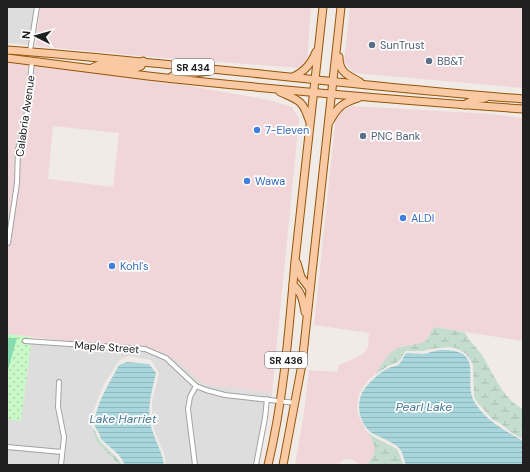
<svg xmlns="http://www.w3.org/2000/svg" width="530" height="472" font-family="'DM Sans',sans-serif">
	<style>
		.residential { fill: #dedddd }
		.commercial { fill: #f0d6d8; fill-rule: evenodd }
		.wetland { fill: url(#wetland-marsh) }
		.park { fill: url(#park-dots) }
		.pitch { fill: #87dcb1 }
		.water { fill: url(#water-rules) }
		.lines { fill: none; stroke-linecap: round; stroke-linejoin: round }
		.street-casing { stroke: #a1a1a1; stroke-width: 6 }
		.primary-casing { stroke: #955406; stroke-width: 9 }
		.street { stroke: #fff; stroke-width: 4 }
		.primary { stroke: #f8c9a3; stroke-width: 7 }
		.service-dot { fill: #5c6f8a; stroke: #fff; stroke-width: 1.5 }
		.shop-dot { fill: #3f7fe0; stroke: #fff; stroke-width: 1.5 }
		.labels { text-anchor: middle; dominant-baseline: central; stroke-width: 3.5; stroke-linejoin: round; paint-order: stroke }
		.shield { fill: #fff; stroke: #636363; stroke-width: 1 }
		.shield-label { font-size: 10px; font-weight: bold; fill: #202020 }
		.service-label { font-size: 11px; fill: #4e5e75; stroke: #fff; text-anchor: start }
		.street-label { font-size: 11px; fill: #202020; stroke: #fff }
		.shop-label { font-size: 11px; fill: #366cbe; stroke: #fff; text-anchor: start }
		.water-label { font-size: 12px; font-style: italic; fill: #467795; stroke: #fff }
	</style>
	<defs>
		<pattern id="wetland-marsh" width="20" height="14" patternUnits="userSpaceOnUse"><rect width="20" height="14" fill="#c4ddce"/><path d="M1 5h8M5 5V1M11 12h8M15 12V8" fill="none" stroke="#a8bdb1"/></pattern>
		<pattern id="park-dots" width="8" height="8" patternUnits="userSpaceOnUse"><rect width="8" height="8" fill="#c8f8c5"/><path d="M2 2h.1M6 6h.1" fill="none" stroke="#acd4a9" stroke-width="1.8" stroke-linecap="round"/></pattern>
		<pattern id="water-rules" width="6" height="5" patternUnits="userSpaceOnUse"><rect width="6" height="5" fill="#a8d6dc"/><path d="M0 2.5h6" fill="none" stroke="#90b7bc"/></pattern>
	</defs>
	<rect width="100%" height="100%" fill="#f0ebe6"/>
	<g class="residential">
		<polygon points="7,7 34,7 30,45 7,43"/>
		<polygon points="31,344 144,352 164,360 193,386 187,397 186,409 193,465 166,465 164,453 156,435 152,422 152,401 159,373 151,360 129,356 121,359 117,364 103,386 93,412 91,424 96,441 119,465 64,465 67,437 61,407 62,380 57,379 55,400 56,408 61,431 60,450 7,444 7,419 21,420"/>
		<polygon points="158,351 163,352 181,363 203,384 272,393 272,397 226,392 207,388 198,384 168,356"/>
		<polygon points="197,389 216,396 264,401 263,418 253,465 198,465 191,409 193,398"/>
		<polygon points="7,449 60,454 59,465 7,465"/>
	</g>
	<g class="commercial">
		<polygon points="40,7 311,7 307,62 300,68 140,56 36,46"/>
		<polygon points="350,7 523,7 523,88 354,73 344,62"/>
		<polygon points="7,62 28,64 23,118 15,149 14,183 7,226"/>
		<path d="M34,64L152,79L269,100L292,107L299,119L272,393L203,384L181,363L163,352L146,347L77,342L7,334V246H10L19,183L21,150L29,119ZM53,126L119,133L113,187L48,179Z"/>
		<polygon points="351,106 493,114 523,118 523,341 434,327 426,341 415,345 397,348 392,352 376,374 369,379 362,389 358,397 357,412 364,427 372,439 375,449 374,455 367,465 360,465 353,460 346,459 341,461 339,465 295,465 304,413 309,370 337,372 339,365 356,358 365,352 368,347 369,333 314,325 336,115"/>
	</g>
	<g class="wetland">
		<path d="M434,327L464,332C469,340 476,347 481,354C494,373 502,399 523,409V439L512,433L500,423L493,420L478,403L474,397L473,365L471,361L466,354L456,348L449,347L431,349L423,351H405L401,359L396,363L388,366L376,374C379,367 391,350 398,348C408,345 417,345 426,341Z"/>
		<path d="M92,426C95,430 97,437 101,442C108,450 116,455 122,465H119L96,441Z"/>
		<path d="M366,431L372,436L397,449L403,463L402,465H367C378,453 376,443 366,431Z"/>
	</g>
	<polygon class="park" points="7,334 32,337 31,339 22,339 22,344 31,344 21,421 7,419"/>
	<polygon class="pitch" points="7,338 17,338 7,373"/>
	<g class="water">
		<path d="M439,350C488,348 461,381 475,403C486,421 506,431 523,441V465H406C404,460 403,452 399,448C392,441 380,438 372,433C358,423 355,401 365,388C371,381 381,371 389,368C392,366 395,367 398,365C402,362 403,357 406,353L424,354Z"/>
		<path d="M127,362L149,364L156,373C151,394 145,415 154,435C158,447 162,452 164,465H125L119,455L101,439L99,433L94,425C96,403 109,384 119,365Z"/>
	</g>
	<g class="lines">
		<g class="street-casing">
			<g id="street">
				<polyline points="30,51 37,7"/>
				<polyline points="8,243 17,183 18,149 26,119 32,61"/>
				<polyline points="25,341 145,349 166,358 196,386 206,390 225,395 296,403"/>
				<polyline points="59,382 58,407 64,437 61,465"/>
				<polyline points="7,447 62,452"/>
				<polyline points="195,465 188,409 190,397 196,386"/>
				<polyline points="256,465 265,418 267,399"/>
			</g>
		</g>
		<g class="primary-casing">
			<g id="primary">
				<path d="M7,50C179,63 351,86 523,99"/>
				<path d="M339,57C339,72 347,75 360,82"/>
				<path d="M7,58C54,64 101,70 148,76C273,90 398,100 523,109"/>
				<polyline points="92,68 101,64 136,68 141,66 143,61"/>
				<path d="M293,77C305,71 311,64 316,52"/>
				<polyline points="170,78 177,73 195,73 209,71"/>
				<path d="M280,92C298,100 303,100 309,120"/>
				<polyline points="464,105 473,100 485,98"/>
				<path d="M330,121C338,106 343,103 358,98"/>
				<polyline points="297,263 301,277 310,289"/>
				<path d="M293,285C302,292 303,301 305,312"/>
				<path d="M268,465C284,398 289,329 295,261C304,176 314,92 323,7"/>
				<polyline points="283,465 302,364 341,7"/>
			</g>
		</g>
		<use href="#street" class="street"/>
		<use href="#primary" class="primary"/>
	</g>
	<g class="service-dot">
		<circle cx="372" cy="45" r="4"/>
		<circle cx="429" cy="61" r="4"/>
		<circle cx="363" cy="136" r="4"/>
	</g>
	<g class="shop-dot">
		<circle cx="257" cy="130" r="4"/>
		<circle cx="247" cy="181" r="4"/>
		<circle cx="403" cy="218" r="4"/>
		<circle cx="112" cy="266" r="4"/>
	</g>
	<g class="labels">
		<g class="shield">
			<rect x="172" y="59" width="42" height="16" rx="3"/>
			<rect x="265" y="352" width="42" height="16" rx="3"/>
		</g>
		<g class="shield-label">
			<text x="193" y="67">SR 434</text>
			<text x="286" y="360">SR 436</text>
		</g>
		<g class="service-label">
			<text x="380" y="45">SunTrust</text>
			<text x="437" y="61">BB&amp;T</text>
			<text x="371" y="136">PNC Bank</text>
		</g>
		<g class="street-label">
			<text transform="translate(25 116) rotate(-82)">Calabria Avenue</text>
			<text transform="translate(107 347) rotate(4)">Maple Street</text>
		</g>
		<g class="shop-label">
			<text x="265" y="130">7-Eleven</text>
			<text x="255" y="181">Wawa</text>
			<text x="411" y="218">ALDI</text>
			<text x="120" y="266">Kohl's</text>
		</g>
		<g class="water-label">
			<text x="424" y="407">Pearl Lake</text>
			<text x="123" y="419">Lake Harriet</text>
		</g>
	</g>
	<rect width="530" height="472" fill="none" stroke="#202020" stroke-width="16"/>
	<g transform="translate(36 36) rotate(276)" stroke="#ffffff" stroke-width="3" paint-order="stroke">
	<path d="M0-3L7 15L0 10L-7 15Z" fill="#202020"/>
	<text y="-6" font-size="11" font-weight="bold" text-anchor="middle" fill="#202020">N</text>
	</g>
</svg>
